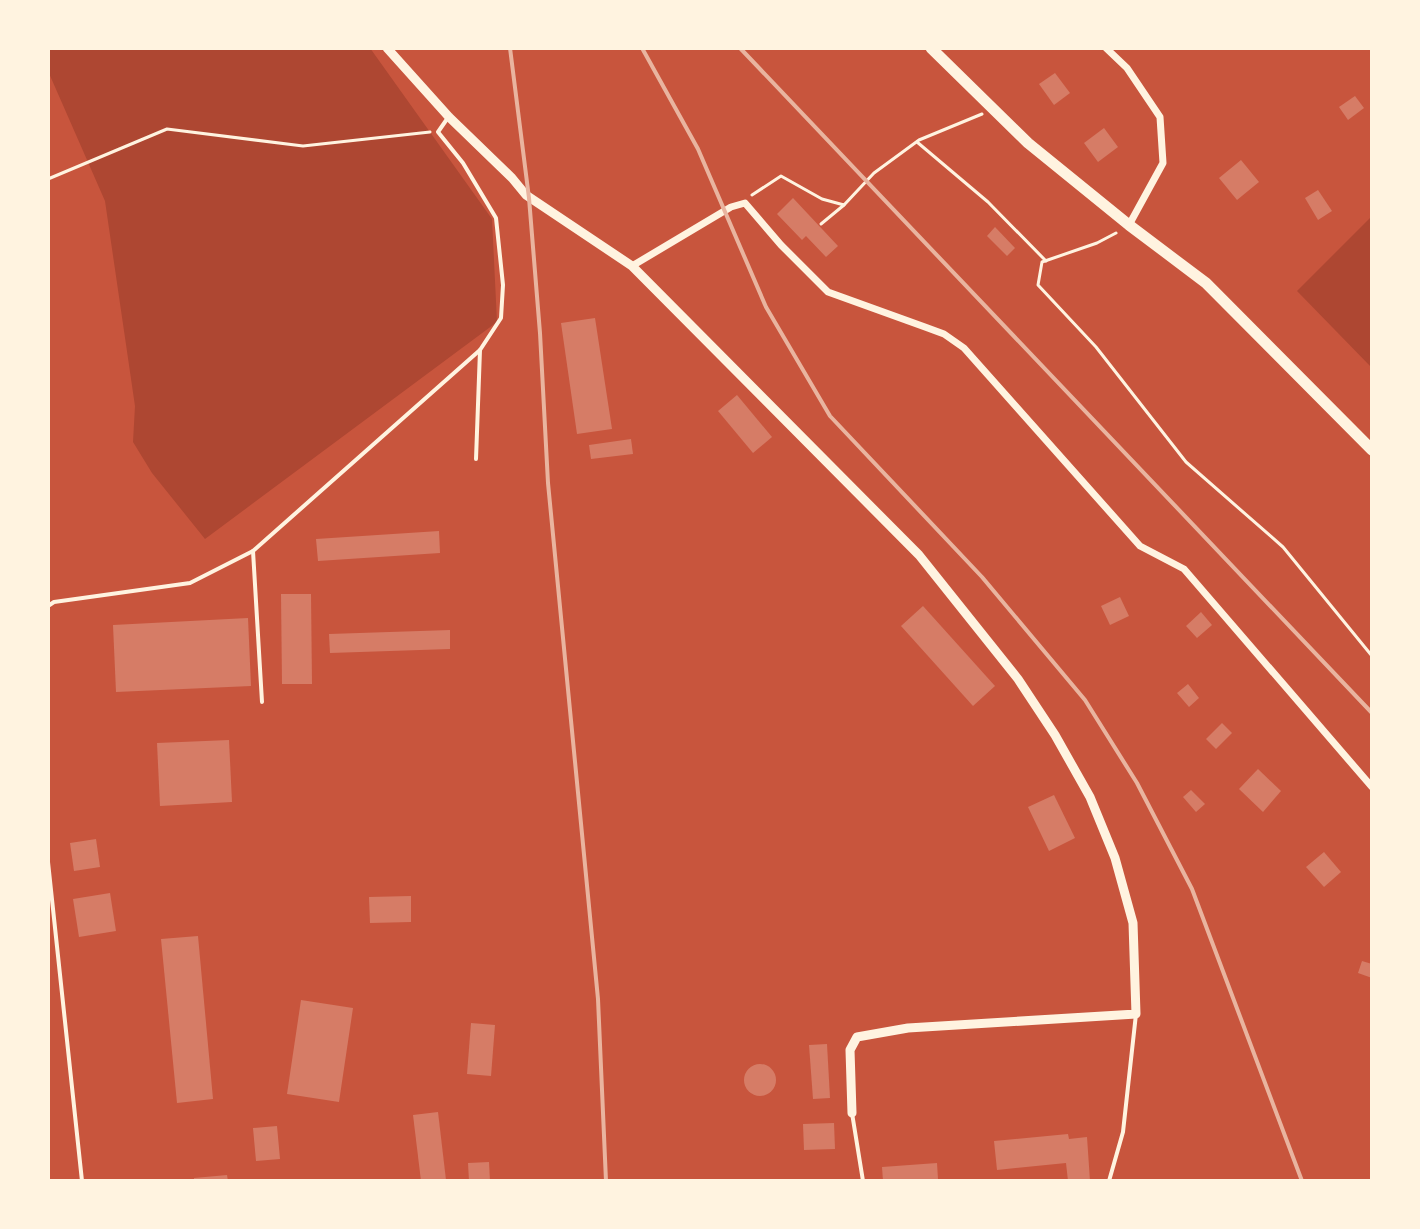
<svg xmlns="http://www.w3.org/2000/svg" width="1420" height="1229" font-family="'PT Sans',sans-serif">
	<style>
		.green { fill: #ae4732 }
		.building { fill: #d67c66 }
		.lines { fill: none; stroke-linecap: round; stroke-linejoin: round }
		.path { stroke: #fff3e0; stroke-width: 3 }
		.service { stroke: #fff3e0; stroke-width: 4 }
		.minor { stroke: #fff3e0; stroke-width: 7 }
		.tertiary { stroke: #fff3e0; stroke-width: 9 }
		.secondary { stroke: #fff3e0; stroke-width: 11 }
		.rail { stroke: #e9b49f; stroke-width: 4 }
	</style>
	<rect width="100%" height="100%" fill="#c8553d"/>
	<g class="green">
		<polygon points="48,48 370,48 492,219 497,322 205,539 152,473 133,442 135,406 105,201 48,71"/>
		<polygon points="1372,216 1372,368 1297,291"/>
	</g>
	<g class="building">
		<polygon points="1055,73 1070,93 1054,105 1039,84"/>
		<polygon points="1355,96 1364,108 1348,120 1339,107"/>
		<polygon points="1104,128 1118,147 1098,162 1084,143"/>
		<polygon points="1241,160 1259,182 1237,200 1219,178"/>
		<polygon points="1318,190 1332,211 1318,220 1305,198"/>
		<polygon points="793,198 838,246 826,257 806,236 802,240 777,214"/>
		<polygon points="995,227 1015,248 1007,256 987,236"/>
		<polygon points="595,318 612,429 577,434 561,323"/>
		<polygon points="737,395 772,437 753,453 718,411"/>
		<polygon points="631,439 633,454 591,459 589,445"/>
		<polygon points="439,531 440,553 318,561 316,539"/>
		<polygon points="281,594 311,594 312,684 282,684"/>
		<polygon points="1120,597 1129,616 1110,625 1101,606"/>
		<polygon points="923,606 995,686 973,706 901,626"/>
		<polygon points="1201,612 1212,625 1197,638 1186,626"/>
		<polygon points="248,618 251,686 116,692 113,625"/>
		<polygon points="450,630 450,649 330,653 329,634"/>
		<polygon points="1188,684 1199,698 1189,707 1177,693"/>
		<polygon points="1222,723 1232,733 1216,749 1206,739"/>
		<polygon points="229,740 232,802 160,806 157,743"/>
		<polygon points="1258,769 1281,791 1263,812 1239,789"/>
		<polygon points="1191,790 1205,804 1196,812 1183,797"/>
		<polygon points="1054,795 1075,838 1049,851 1028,807"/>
		<polygon points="96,839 100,867 74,871 70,843"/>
		<polygon points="1324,852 1341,872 1324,887 1306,867"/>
		<polygon points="110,893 116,931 79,937 73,899"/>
		<polygon points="411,896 411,922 370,923 369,897"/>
		<polygon points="198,936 213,1099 177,1103 161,939"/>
		<polygon points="1362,961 1372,964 1372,978 1358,973"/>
		<polygon points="301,1000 353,1008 339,1102 287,1094"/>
		<polygon points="471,1023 495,1025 491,1076 467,1074"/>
		<polygon points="827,1044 830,1098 813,1099 809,1045"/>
		<circle cx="760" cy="1080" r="16"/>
		<polygon points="438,1112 446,1180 421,1181 413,1115"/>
		<polygon points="834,1123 835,1149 804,1150 803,1124"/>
		<polygon points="277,1126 280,1159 256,1161 253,1128"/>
		<polygon points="1068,1134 1069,1139 1087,1137 1090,1181 1068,1181 1066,1163 997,1170 994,1141"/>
		<polygon points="489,1162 490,1181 469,1181 468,1163"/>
		<polygon points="937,1163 938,1179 883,1181 882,1167"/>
		<polygon points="227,1175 228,1181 194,1181 194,1178"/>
	</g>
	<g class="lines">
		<g class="path">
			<polyline points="917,142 988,202 1046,261"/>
			<polyline points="48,179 167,129 303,146 430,132"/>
			<polyline points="752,195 781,176 822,199 844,205 874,173 919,140 982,114"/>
			<polyline points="821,224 844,205"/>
			<polyline points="1116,233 1097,243 1042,262 1038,285 1096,347 1186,462 1283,547 1372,656"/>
		</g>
		<g class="service">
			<polyline points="476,459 480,350"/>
			<polyline points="253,551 262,702"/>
			<polyline points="48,606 54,602 190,583 253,551 480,350 501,318 503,285 496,218 463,163 438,132 447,119"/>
			<polyline points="48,862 82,1181"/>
			<polyline points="852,1113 863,1181"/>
			<polyline points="1109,1181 1123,1132 1136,1014"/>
		</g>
		<g class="minor">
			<polyline points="1106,48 1127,68 1160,117 1163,163 1129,225"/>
			<polyline points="632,266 731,207 745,203 781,245 828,292 925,327 944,334 964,348 1140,546 1184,569 1372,787"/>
		</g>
		<polyline class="tertiary" points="387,48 449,117 512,178 526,195 632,266 919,555 1018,679 1055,735 1090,797 1115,858 1133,923 1136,1014 908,1028 857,1037 850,1050 852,1113"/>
		<polyline class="secondary" points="931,48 1028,143 1129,225 1206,283 1372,450"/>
		<g class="rail">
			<polyline points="510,48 529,198 540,333 548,483 598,999 606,1181"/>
			<polyline points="642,48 698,149 766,307 830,416 982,577 1085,700 1137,783 1192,889 1302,1181"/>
			<polyline points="740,48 1372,713"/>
		</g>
	</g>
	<rect width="1420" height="1229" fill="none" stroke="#fff3e0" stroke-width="100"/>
</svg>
